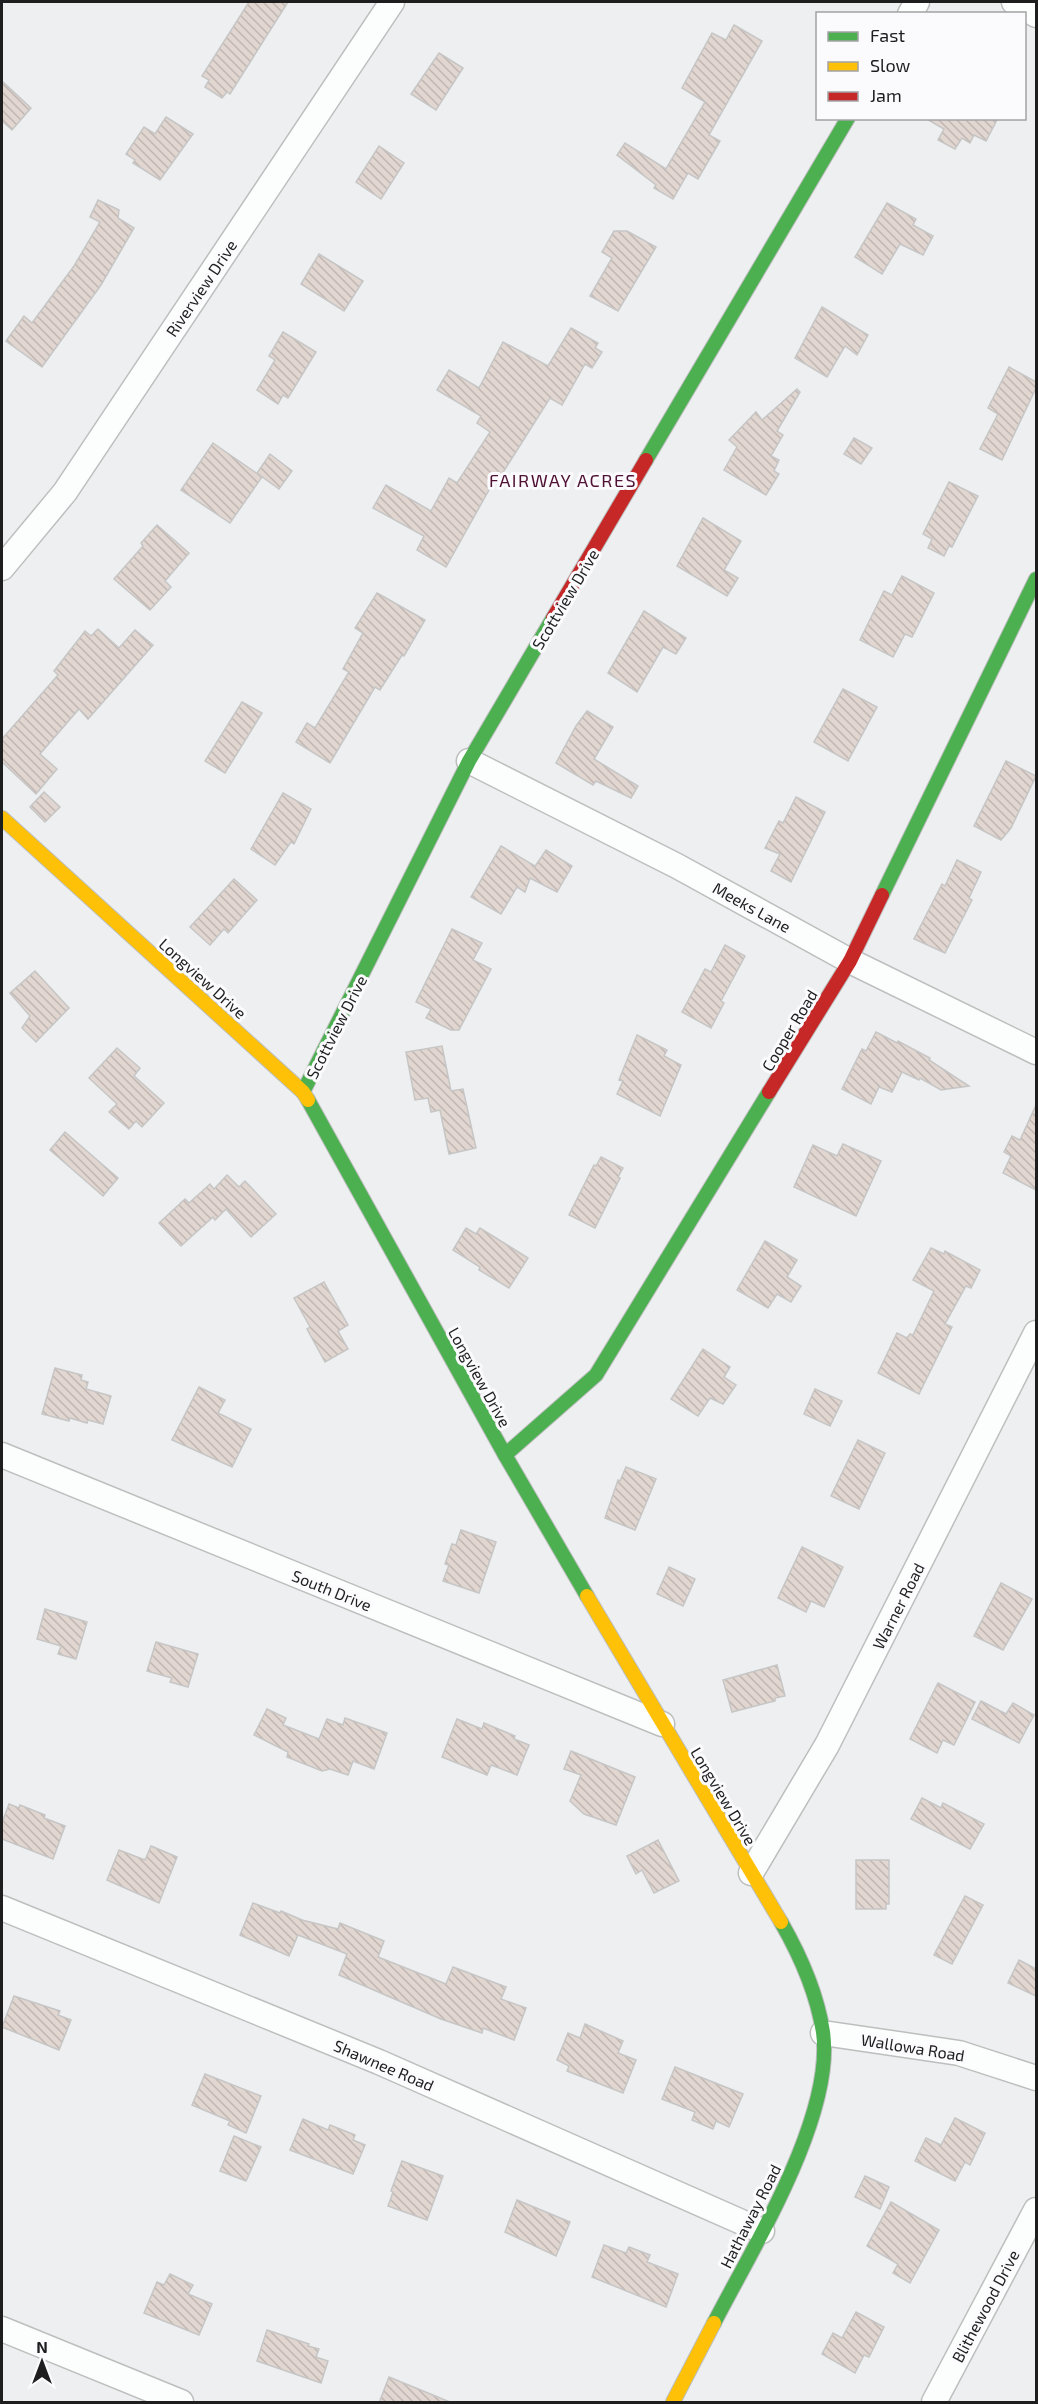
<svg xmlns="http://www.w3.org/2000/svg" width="1038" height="2404" font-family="'Exo 2',sans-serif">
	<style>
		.building { fill: url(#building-back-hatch); stroke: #c6c6c6; stroke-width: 1.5 }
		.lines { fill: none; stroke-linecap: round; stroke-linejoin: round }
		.street-casing { stroke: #bdbebe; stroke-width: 27 }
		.fast-casing { stroke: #bdbebe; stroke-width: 16 }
		.slow-casing { stroke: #bdbebe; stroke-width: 16 }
		.jam-casing { stroke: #bdbebe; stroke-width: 16 }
		.street { stroke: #fcfdfd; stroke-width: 24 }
		.fast { stroke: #4caf50; stroke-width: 14 }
		.slow { stroke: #ffc107; stroke-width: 14 }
		.jam { stroke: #c62828; stroke-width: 14 }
		.labels { text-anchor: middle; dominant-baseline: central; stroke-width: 6; stroke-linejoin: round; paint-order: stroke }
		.street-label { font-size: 16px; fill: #1e1e1f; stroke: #fbfbfe }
		.neighbourhood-label { font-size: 18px; letter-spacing: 1.5px; fill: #501234; stroke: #fbfbfe }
	</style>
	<defs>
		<pattern id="building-back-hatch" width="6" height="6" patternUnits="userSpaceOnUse" patternTransform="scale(1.5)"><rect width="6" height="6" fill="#e1d6d0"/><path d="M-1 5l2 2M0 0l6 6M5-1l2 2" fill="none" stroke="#c1b7b2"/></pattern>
	</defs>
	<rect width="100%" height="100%" fill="#eeeff0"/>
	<g class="building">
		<polygon points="249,2 288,2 230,94 227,92 222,98 205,87 209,80 202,76"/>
		<polygon points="734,25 762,41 709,135 720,141 698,179 688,173 673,199 654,188 656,185 617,155 625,143 666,169 705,102 682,88 712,33 726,40"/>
		<polygon points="439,53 463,68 436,110 411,94"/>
		<polygon points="2,81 31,108 12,130 2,121"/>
		<polygon points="166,117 193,134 160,180 133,163 135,160 126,154 144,127 155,134"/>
		<polygon points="925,118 998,118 986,141 974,135 970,143 962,138 955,149 938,140 944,129"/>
		<polygon points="379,146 404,163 381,199 356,182"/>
		<polygon points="98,200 119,210 118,218 134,228 101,285 42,367 6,341 24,316 32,323 74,266 100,222 90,217"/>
		<polygon points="887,203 916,219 913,225 933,236 923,255 900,244 882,274 855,257"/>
		<polygon points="614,231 627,231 656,247 618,311 590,296 612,258 602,252"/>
		<polygon points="319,254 363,281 344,311 301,284"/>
		<polygon points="822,307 868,335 857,355 845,346 827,377 795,358"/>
		<polygon points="571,328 598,343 595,348 602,352 592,368 585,364 562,405 550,398 502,474 499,472 446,567 417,550 424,536 373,508 386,485 431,511 449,478 457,483 490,432 477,423 481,416 437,390 449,370 479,388 503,342 548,366"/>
		<polygon points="283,332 316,352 288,398 283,395 278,404 257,390 275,360 269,356"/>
		<polygon points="1009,367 1036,382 1036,388 1002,460 980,449 998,414 988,408"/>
		<polygon points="797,389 800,392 777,431 783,435 771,456 779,460 774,471 779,474 766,495 724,470 737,447 729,440 756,412 762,420"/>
		<polygon points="854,438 872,448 861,464 844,454"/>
		<polygon points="213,443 262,477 230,523 181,490"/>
		<polygon points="270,454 292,471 279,489 257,473"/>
		<polygon points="949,482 978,496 952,547 949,546 944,556 928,548 932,539 923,534"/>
		<polygon points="703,518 741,541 724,570 738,578 727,596 677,566"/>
		<polygon points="157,525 189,553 165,581 171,587 150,610 114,579 143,546 141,543"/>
		<polygon points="902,576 934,593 912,637 905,634 893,657 860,640 884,591 892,595"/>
		<polygon points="377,593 425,620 404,656 402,655 380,690 375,687 330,763 296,742 307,723 315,728 349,672 343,669 363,633 355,628"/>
		<polygon points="644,611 686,638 676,654 663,647 637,692 608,673"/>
		<polygon points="98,629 119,648 135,630 153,645 88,719 79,709 40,754 57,769 36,794 2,762 2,739 58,675 54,671 85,631 91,636"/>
		<polygon points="843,689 877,707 848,761 814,742"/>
		<polygon points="242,702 262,713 225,773 205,761"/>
		<polygon points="587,711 613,727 594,759 638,786 631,798 596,781 593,785 556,763 576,726"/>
		<polygon points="1006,761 1036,776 1011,828 1001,840 974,826"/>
		<polygon points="44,792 60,807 45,822 30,807"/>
		<polygon points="283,793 311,809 294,844 291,842 275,865 251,849"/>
		<polygon points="796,797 825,812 791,882 771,871 780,854 765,848 779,821 783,823"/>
		<polygon points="501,846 535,866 534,868 546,850 572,866 557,892 530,878 525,892 517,887 501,914 471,897"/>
		<polygon points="957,860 981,872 969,898 972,900 945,953 914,939 942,884 945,886"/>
		<polygon points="234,879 257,900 228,933 224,929 210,945 190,927"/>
		<polygon points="452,929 482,943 473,960 491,969 459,1030 451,1030 426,1018 431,1009 416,1002"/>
		<polygon points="725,945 745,956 721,1001 724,1003 711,1028 682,1012 705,969 711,972"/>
		<polygon points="35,971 69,1008 36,1042 22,1028 30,1016 10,993"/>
		<polygon points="876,1032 897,1043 898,1041 930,1058 929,1060 969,1086 941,1090 920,1078 919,1080 902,1072 892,1092 879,1087 871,1104 842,1089 862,1049 866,1051"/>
		<polygon points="637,1035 667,1050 664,1056 681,1065 660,1116 617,1094 623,1081 619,1080"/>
		<polygon points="442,1046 451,1091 463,1089 476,1148 449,1154 440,1110 431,1112 428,1098 415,1100 406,1052"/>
		<polygon points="117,1048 140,1068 134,1076 164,1103 142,1127 136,1121 129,1129 109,1112 117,1104 89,1078"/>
		<polygon points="1036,1105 1036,1190 1003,1173 1011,1156 1004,1152 1012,1136 1020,1140"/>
		<polygon points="65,1132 118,1178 103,1196 50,1150"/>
		<polygon points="843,1144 881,1161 856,1216 794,1187 813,1145 837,1156"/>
		<polygon points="601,1157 623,1168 618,1177 620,1178 595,1228 569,1215 594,1165 596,1166"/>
		<polygon points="227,1175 239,1187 245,1181 276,1214 251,1237 226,1209 215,1220 213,1217 181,1246 159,1223 185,1199 189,1203 210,1184 214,1189"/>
		<polygon points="466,1228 476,1234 480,1228 528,1258 509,1288 479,1270 480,1267 453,1250"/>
		<polygon points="765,1241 797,1260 787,1277 801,1286 791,1302 777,1294 768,1308 737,1290"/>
		<polygon points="931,1248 944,1254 945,1251 980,1270 971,1288 966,1286 945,1324 952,1327 919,1394 878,1373 897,1333 907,1338 910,1334 913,1335 934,1291 913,1280"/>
		<polygon points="324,1282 348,1325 338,1331 348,1349 325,1362 307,1329 310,1327 294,1298"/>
		<polygon points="703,1349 730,1367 724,1377 736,1385 723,1404 710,1398 698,1416 671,1399"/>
		<polygon points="55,1368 82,1375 81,1380 88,1382 86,1389 111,1396 103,1424 88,1420 87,1423 70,1418 69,1421 42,1414"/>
		<polygon points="199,1387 225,1400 218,1413 251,1429 232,1467 172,1440"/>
		<polygon points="815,1389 842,1401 830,1426 804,1414"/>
		<polygon points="858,1440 885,1453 859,1509 831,1496"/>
		<polygon points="626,1467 656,1479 635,1530 605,1518 618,1480 620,1481"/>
		<polygon points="461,1530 496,1542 479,1593 443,1581 449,1565 445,1564 452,1544 456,1545"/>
		<polygon points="802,1547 843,1567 824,1607 811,1601 806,1612 778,1598"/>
		<polygon points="669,1567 695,1579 683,1606 657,1594"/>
		<polygon points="1001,1583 1032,1599 1003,1650 974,1636"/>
		<polygon points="45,1609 87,1622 76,1659 58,1654 61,1646 37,1639"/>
		<polygon points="156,1642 198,1654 188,1687 170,1682 172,1678 147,1671"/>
		<polygon points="777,1665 785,1696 775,1698 775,1701 732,1712 723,1680"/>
		<polygon points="938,1683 975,1702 954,1745 943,1740 937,1753 910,1739"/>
		<polygon points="981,1701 1006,1714 1013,1703 1034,1715 1019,1743 972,1719"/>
		<polygon points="267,1709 286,1718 283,1725 319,1739 327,1719 343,1725 345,1718 387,1733 374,1769 353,1761 348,1775 330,1769 322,1771 287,1757 288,1752 254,1735"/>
		<polygon points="457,1719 482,1729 484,1723 515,1736 514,1739 529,1745 517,1775 491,1765 487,1775 442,1757"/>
		<polygon points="571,1751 635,1777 616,1825 584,1814 570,1801 581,1775 564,1769"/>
		<polygon points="922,1798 941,1808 943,1803 984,1824 970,1849 911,1819"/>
		<polygon points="9,1804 19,1808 20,1805 45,1815 44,1818 65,1826 53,1859 2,1839 2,1823"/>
		<polygon points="658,1840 679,1881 654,1893 642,1870 636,1874 627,1856"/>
		<polygon points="151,1846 177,1857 159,1903 107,1880 119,1850 145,1860"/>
		<polygon points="856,1860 889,1860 889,1904 886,1904 886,1909 856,1909"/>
		<polygon points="965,1896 983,1905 952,1964 934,1955"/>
		<polygon points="253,1903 280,1913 281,1911 302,1920 338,1929 340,1923 384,1941 378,1957 446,1984 453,1967 506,1987 501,1999 526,2008 514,2040 483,2028 482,2033 441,2019 339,1975 347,1954 298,1935 289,1956 240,1935"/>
		<polygon points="1019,1960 1036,1969 1036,1996 1008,1983"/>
		<polygon points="14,1996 60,2011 58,2015 71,2020 59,2050 2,2027"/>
		<polygon points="585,2024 623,2041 618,2053 636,2060 623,2093 567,2071 569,2066 557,2060 568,2033 580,2038"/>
		<polygon points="675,2067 743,2094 729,2127 716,2121 713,2129 692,2120 695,2112 662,2099"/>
		<polygon points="205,2074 261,2096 246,2133 228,2125 230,2121 192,2105"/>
		<polygon points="955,2118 985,2133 970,2165 965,2162 955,2181 915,2161 926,2138 941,2145"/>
		<polygon points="303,2119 328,2130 330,2125 355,2135 353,2140 365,2145 353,2174 290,2150"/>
		<polygon points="234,2136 261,2147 246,2181 220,2171"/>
		<polygon points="402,2161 443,2176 427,2220 388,2206 393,2192 391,2191"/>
		<polygon points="865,2176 889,2187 880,2209 855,2197"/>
		<polygon points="517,2200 570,2222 556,2256 505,2232"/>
		<polygon points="891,2202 939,2230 910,2283 893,2273 898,2264 867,2246"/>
		<polygon points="604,2245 626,2253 629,2247 650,2255 647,2262 678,2274 666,2307 592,2277"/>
		<polygon points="170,2274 193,2285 188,2294 212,2304 199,2335 144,2313 157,2282 164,2285"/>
		<polygon points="856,2312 884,2327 869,2357 864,2355 855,2373 822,2354 833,2333 842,2338"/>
		<polygon points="267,2330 309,2344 308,2346 319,2349 316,2357 328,2361 321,2383 257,2361"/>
		<polygon points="389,2377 450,2402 450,2403 379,2403"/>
	</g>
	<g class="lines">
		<g class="street-casing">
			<g id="street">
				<polyline points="1014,2 1036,15"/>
				<polyline points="910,14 917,2"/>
				<polyline points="2,568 65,492 392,2"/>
				<polyline points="469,761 677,866 850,961 1036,1052"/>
				<polyline points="2,1455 662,1724"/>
				<polyline points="751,1873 827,1745 1036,1333"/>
				<polyline points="2,1908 379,2062 762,2231"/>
				<polyline points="823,2033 959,2053 1036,2078"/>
				<polyline points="2,2329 181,2402"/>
				<polyline points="934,2402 1036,2210"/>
			</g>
		</g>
		<g class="fast-casing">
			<g id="fast">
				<polyline points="646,460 848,118"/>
				<polyline points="882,895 1036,579"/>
				<polyline points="303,1092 469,761 553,618"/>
				<polyline points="308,1100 505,1455 587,1596"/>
				<polyline points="505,1455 596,1375 769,1092"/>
				<path d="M714,2323C752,2249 835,2116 823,2032C817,1994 800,1955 781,1922"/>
			</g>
		</g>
		<g class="slow-casing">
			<g id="slow">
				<polyline points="2,818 303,1092 308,1100"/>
				<polyline points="587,1596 781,1922"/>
				<polyline points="673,2402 714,2323"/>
			</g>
		</g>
		<g class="jam-casing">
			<g id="jam">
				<polyline points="553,618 646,460"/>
				<polyline points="769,1092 850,961 882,895"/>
			</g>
		</g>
		<use href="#street" class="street"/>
		<use href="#fast" class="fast"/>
		<use href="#slow" class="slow"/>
		<use href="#jam" class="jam"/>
	</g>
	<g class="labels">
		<g class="street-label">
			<text transform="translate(201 288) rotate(-56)">Riverview Drive</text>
			<text transform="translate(565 599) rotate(-59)">Scottview Drive</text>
			<text transform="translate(752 907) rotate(29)">Meeks Lane</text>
			<text transform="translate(203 978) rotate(42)">Longview Drive</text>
			<text transform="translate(336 1027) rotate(-63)">Scottview Drive</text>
			<text transform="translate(789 1030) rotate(-59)">Cooper Road</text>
			<text transform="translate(480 1377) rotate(61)">Longview Drive</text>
			<text transform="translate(332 1590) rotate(22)">South Drive</text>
			<text transform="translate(898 1606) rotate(-63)">Warner Road</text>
			<text transform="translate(724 1796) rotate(59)">Longview Drive</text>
			<text transform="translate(913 2047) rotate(9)">Wallowa Road</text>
			<text transform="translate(384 2065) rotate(23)">Shawnee Road</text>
			<text transform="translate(750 2216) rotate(-63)">Hathaway Road</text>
			<text transform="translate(985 2306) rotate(-62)">Blithewood Drive</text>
		</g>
		<g class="neighbourhood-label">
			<text x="563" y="480">FAIRWAY ACRES</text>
		</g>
	</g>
	<rect width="1038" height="2404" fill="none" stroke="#1e1e1f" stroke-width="6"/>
	<rect x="816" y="12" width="210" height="108" fill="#fbfbfe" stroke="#a3a3a5" stroke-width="1.5"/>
	<rect x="828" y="32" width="30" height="9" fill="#4caf50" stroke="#a3a3a5" stroke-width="1.5"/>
	<text x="870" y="42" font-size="18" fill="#1e1e1f">Fast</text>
	<rect x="828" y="62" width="30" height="9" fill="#ffc107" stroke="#a3a3a5" stroke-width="1.5"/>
	<text x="870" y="72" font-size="18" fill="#1e1e1f">Slow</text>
	<rect x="828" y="92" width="30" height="9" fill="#c62828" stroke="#a3a3a5" stroke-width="1.5"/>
	<text x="870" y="102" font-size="18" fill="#1e1e1f">Jam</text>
	<g transform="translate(42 2362)" stroke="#fbfbfe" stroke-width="4.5" paint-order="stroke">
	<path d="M0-4.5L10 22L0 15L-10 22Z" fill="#1e1e1f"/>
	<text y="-9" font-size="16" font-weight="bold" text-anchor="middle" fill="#1e1e1f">N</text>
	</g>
</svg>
